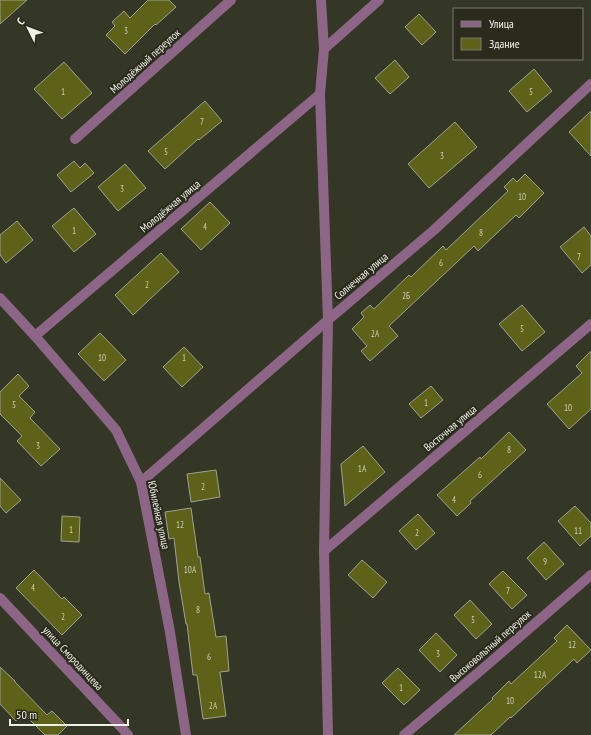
<svg xmlns="http://www.w3.org/2000/svg" width="591" height="735" font-family="'PT Sans Narrow',sans-serif">
	<style>
		.building { fill: #5d6218; stroke: #9fa290 }
		.lines { fill: none; stroke-linecap: round; stroke-linejoin: round }
		.street { stroke: #8c6587; stroke-width: 10 }
		.labels { text-anchor: middle; dominant-baseline: central; stroke-width: 4; stroke-linejoin: round; paint-order: stroke }
		.number-label { font-size: 9px; fill: #cbcdb3 }
		.street-label { font-size: 11px; fill: #f0f1e7; stroke: #2a2b1d }
	</style>
	<rect width="100%" height="100%" fill="#343626"/>
	<g class="building">
		<polygon points="0,0 27,0 0,24"/>
		<polygon points="148,0 169,0 176,7 156,25 155,24 125,54 106,35 115,26 112,22 124,11 130,18"/>
		<polygon points="419,14 436,32 422,45 405,27"/>
		<polygon points="395,60 409,77 390,94 375,78"/>
		<polygon points="64,62 92,93 62,119 34,89"/>
		<polygon points="534,69 552,91 527,112 509,91"/>
		<polygon points="205,101 222,121 199,140 198,139 165,169 148,151"/>
		<polygon points="591,111 591,156 569,132"/>
		<polygon points="455,122 477,147 429,188 408,164"/>
		<polygon points="74,161 80,168 85,163 94,173 71,192 57,175"/>
		<polygon points="125,164 146,188 118,211 98,187"/>
		<polygon points="525,174 544,193 519,218 516,215 478,251 474,246 389,326 398,336 370,361 361,351 367,346 352,329 364,317 361,313 370,305 374,309 409,275 411,277 443,246 446,250 508,191 504,187 513,178 517,182"/>
		<polygon points="210,202 230,223 201,250 181,229"/>
		<polygon points="74,208 96,234 74,252 52,226"/>
		<polygon points="17,221 33,240 6,263 0,255 0,235"/>
		<polygon points="584,227 591,236 591,265 582,273 560,247"/>
		<polygon points="161,253 179,272 133,315 115,295"/>
		<polygon points="522,305 545,332 522,351 499,324"/>
		<polygon points="100,333 126,360 104,381 78,354"/>
		<polygon points="184,347 203,367 182,387 163,367"/>
		<polygon points="591,351 591,409 569,429 547,404 582,373 576,366"/>
		<polygon points="18,374 29,386 19,396 35,412 30,418 60,449 41,466 17,441 22,436 0,414 0,392"/>
		<polygon points="431,386 443,400 421,418 409,404"/>
		<polygon points="509,432 526,450 470,501 471,503 457,516 437,495 480,457 481,459"/>
		<polygon points="363,446 385,472 345,506 341,464"/>
		<polygon points="216,470 220,497 191,502 187,474"/>
		<polygon points="0,478 21,500 6,513 0,506"/>
		<polygon points="575,506 591,523 591,536 580,546 558,521"/>
		<polygon points="191,508 198,557 200,557 205,594 209,593 216,637 226,636 229,671 220,672 226,716 203,719 197,675 193,675 187,624 186,624 179,582 174,538 169,539 165,512"/>
		<polygon points="418,514 435,533 416,550 399,531"/>
		<polygon points="62,516 80,517 79,542 61,541"/>
		<polygon points="544,542 564,564 546,580 527,558"/>
		<polygon points="362,560 387,582 373,598 348,575"/>
		<polygon points="34,570 62,599 64,597 82,615 62,635 16,588"/>
		<polygon points="503,571 527,595 512,609 489,584"/>
		<polygon points="470,600 492,624 476,639 454,615"/>
		<polygon points="567,625 591,650 577,663 574,659 511,718 510,717 491,735 454,735 493,699 492,698 509,681 511,684 557,641 554,638"/>
		<polygon points="436,633 457,655 440,672 419,650"/>
		<polygon points="0,667 15,681 15,682 47,715 52,711 67,726 58,735 45,735 24,714 16,721 0,704"/>
		<polygon points="398,668 420,690 404,705 382,683"/>
	</g>
	<g class="lines">
		<g class="street">
			<polyline points="321,0 324,49 320,94 328,320 324,551 328,735"/>
			<polyline points="324,49 379,0"/>
			<polyline points="75,139 231,0"/>
			<polyline points="0,298 35,336 116,430 141,482 170,632 186,735"/>
			<polyline points="35,336 320,94"/>
			<polyline points="141,482 328,320 434,230 591,84"/>
			<polyline points="324,551 591,324"/>
			<polyline points="0,598 122,728 128,735"/>
			<polyline points="404,735 486,666 591,575"/>
		</g>
	</g>
	<g class="labels">
		<g class="number-label">
			<text x="126" y="30">3</text>
			<text x="63" y="91">1</text>
			<text x="531" y="91">5</text>
			<text x="202" y="121">7</text>
			<text x="166" y="151">5</text>
			<text x="442" y="155">3</text>
			<text x="122" y="188">3</text>
			<text x="522" y="196">10</text>
			<text x="205" y="226">4</text>
			<text x="74" y="230">1</text>
			<text x="481" y="232">8</text>
			<text x="579" y="256">7</text>
			<text x="441" y="262">6</text>
			<text x="147" y="284">2</text>
			<text x="406" y="295">2Б</text>
			<text x="522" y="328">5</text>
			<text x="375" y="333">2А</text>
			<text x="102" y="357">10</text>
			<text x="184" y="357">1</text>
			<text x="426" y="402">1</text>
			<text x="14" y="404">5</text>
			<text x="568" y="407">10</text>
			<text x="38" y="445">3</text>
			<text x="509" y="449">8</text>
			<text x="362" y="468">1А</text>
			<text x="480" y="474">6</text>
			<text x="203" y="486">2</text>
			<text x="454" y="499">4</text>
			<text x="180" y="524">12</text>
			<text x="71" y="529">1</text>
			<text x="578" y="530">11</text>
			<text x="417" y="532">2</text>
			<text x="545" y="561">9</text>
			<text x="190" y="569">10А</text>
			<text x="33" y="587">4</text>
			<text x="508" y="590">7</text>
			<text x="198" y="609">8</text>
			<text x="63" y="616">2</text>
			<text x="473" y="619">5</text>
			<text x="572" y="644">12</text>
			<text x="438" y="653">3</text>
			<text x="209" y="656">6</text>
			<text x="540" y="674">12А</text>
			<text x="401" y="687">1</text>
			<text x="510" y="700">10</text>
			<text x="213" y="705">2А</text>
		</g>
		<g class="street-label">
			<text transform="translate(145 61) rotate(-42)">Молодёжный переулок</text>
			<text transform="translate(170 206) rotate(-40)">Молодёжная улица</text>
			<text transform="translate(361 276) rotate(-40)">Солнечная улица</text>
			<text transform="translate(450 428) rotate(-40)">Восточная улица</text>
			<text transform="translate(159 515) rotate(78)">Юбилейная улица</text>
			<text transform="translate(490 646) rotate(-41)">Высоковольтный переулок</text>
			<text transform="translate(73 658) rotate(47)">улица Смородинцева</text>
		</g>
	</g>
	<rect x="453" y="8" width="130" height="52" fill="#2a2b1d" stroke="#797a6e"/>
	<rect x="461" y="21" width="20" height="6" fill="#8c6587" stroke="#797a6e"/>
	<text x="489" y="28" font-size="12" fill="#f0f1e7">Улица</text>
	<rect x="461" y="38" width="20" height="12" fill="#5d6218" stroke="#797a6e"/>
	<text x="489" y="48" font-size="12" fill="#f0f1e7">Здание</text>
	<g transform="translate(28 28) rotate(312)" stroke="#2a2b1d" stroke-width="3" paint-order="stroke">
	<path d="M0-3L7 15L0 10L-7 15Z" fill="#f0f1e7"/>
	<text y="-6" font-size="11" font-weight="bold" text-anchor="middle" fill="#f0f1e7">С</text>
	</g>
	<path d="M10 719v6h118v-6" fill="none" stroke="#f0f1e7" stroke-width="2"/>
	<text x="16" y="719" font-size="12" fill="#f0f1e7" stroke="#2a2b1d" stroke-width="3" paint-order="stroke">50 m</text>
</svg>
